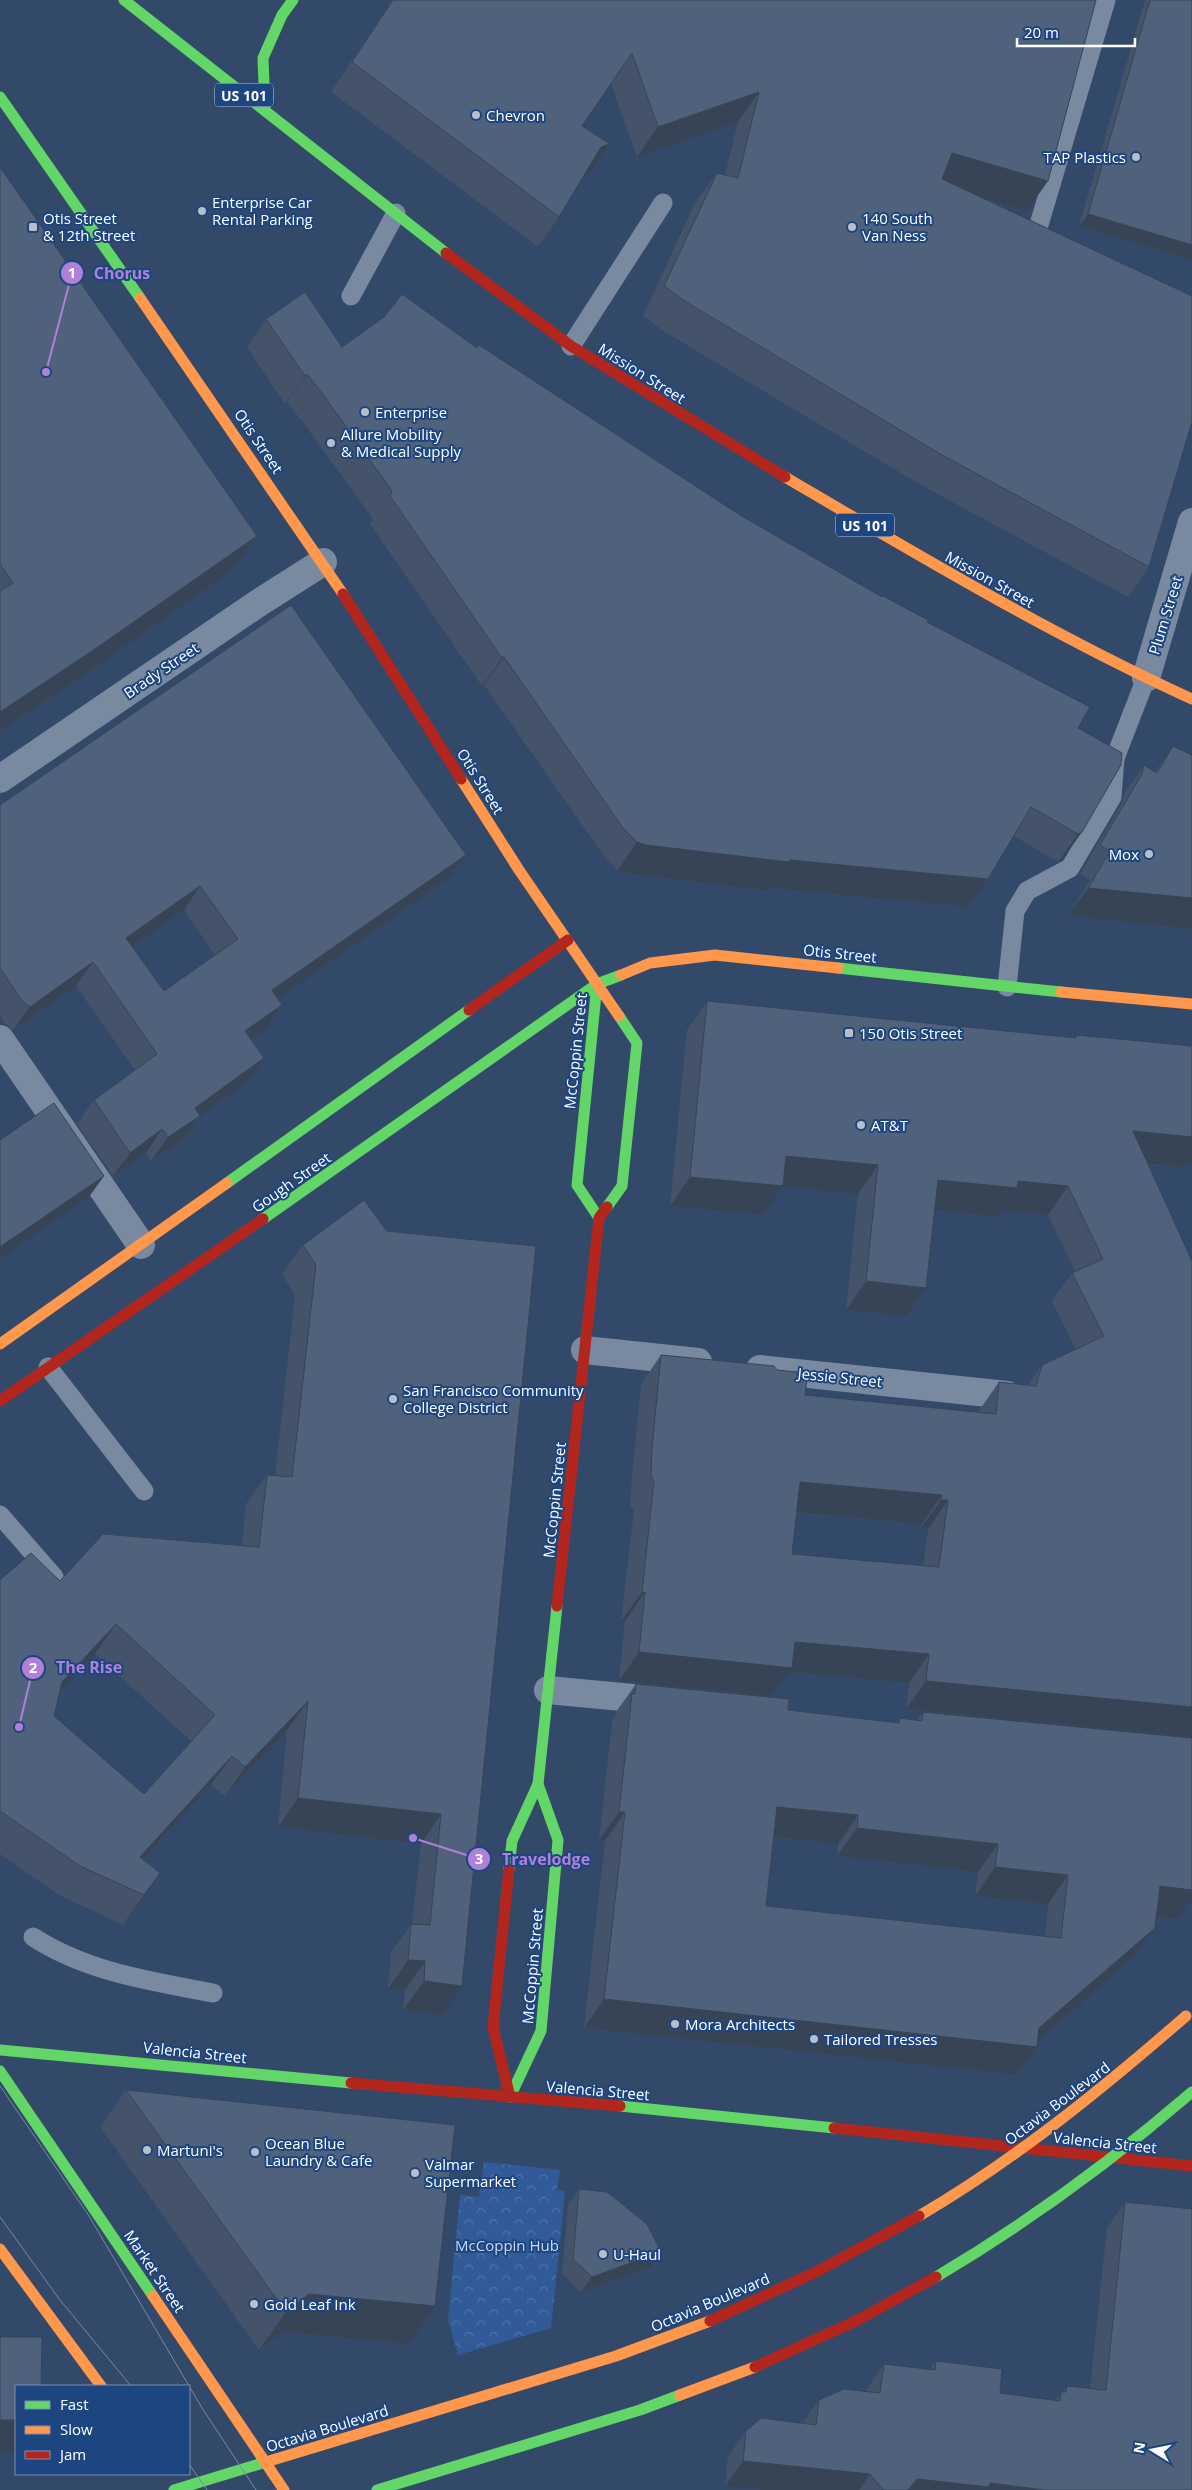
<svg xmlns="http://www.w3.org/2000/svg" width="1192" height="2490" font-family="'Open Sans',sans-serif">
	<style>
		.park { fill: url(#park-crowns) }
		.lines { fill: none; stroke-linecap: round; stroke-linejoin: round }
		.lane { stroke: #7989a0; stroke-width: 19 }
		.street { stroke: #7989a0; stroke-width: 28 }
		.fast { stroke: #63d668; stroke-width: 11 }
		.slow { stroke: #ff974d; stroke-width: 11 }
		.jam { stroke: #b3261e; stroke-width: 11 }
		.tram { stroke: #7a8aa0; stroke-width: 1 }
		.fast-bridge { stroke: #63d668; stroke-width: 11 }
		.slow-bridge { stroke: #ff974d; stroke-width: 11 }
		.jam-bridge { stroke: #b3261e; stroke-width: 11 }
		.wall { fill: #44536a; fill-rule: evenodd }
		.shaded-wall { fill: #374456 }
		.building { fill: #4f617b; stroke: #374456; fill-rule: evenodd }
		.poi-dot { fill: #b8bfcb; stroke: #1d4580; stroke-width: 2 }
		.labels { text-anchor: middle; dominant-baseline: central; stroke-width: 4; stroke-linejoin: round; paint-order: stroke }
		.shield { fill: #1d4580; stroke: #bbc7d9; stroke-width: 1 }
		.shield-label { font-size: 14px; font-weight: bold; fill: #fff }
		.poi-label { font-size: 15px; fill: #fff; stroke: #1d4580; text-anchor: start }
		.street-label { font-size: 15px; fill: #fff; stroke: #1d4580 }
		.park-label { font-size: 15px; fill: #c6daf7; stroke: #1d4580 }
		.leader { fill: none; stroke: #b080d9; stroke-width: 2 }
		.callout-dot { fill: #b080d9; stroke: #1d4580; stroke-width: 2 }
		.mark-label { font-size: 15px; text-anchor: middle; font-weight: bold; fill: #fff }
		.callout-label { font-size: 16px; text-anchor: middle; font-weight: bold; fill: #b080d9; stroke: #1d4580; stroke-width: 4; stroke-linejoin: round; paint-order: stroke }
	</style>
	<defs>
		<pattern id="park-crowns" width="20" height="18" patternUnits="userSpaceOnUse" patternTransform="scale(1.25)"><rect width="20" height="18" fill="#315b98"/><path d="M2 6a3 3 0 1 1 6 0M12 15a3 3 0 1 1 6 0" fill="none" stroke="#5074a7"/></pattern>
	</defs>
	<rect width="100%" height="100%" fill="#33496a"/>
	<polygon class="park" points="484,2162 560,2170 557,2190 565,2191 551,2328 458,2355 448,2320 460,2195 479,2197"/>
	<g class="lines">
		<g class="lane">
			<polyline points="1046,243 1035,238 1106,0"/>
			<polyline points="351,296 396,213"/>
			<polyline points="571,346 663,203"/>
			<polyline points="1007,987 1015,911 1027,891 1070,868 1112,797 1115,758 1146,678"/>
			<polyline points="48,1367 144,1491"/>
			<polyline points="0,1515 54,1577"/>
			<path d="M33,1937C87,1972 150,1981 213,1993"/>
		</g>
		<g class="street">
			<polyline points="1146,678 1192,522"/>
			<polyline points="0,779 257,604 323,562"/>
			<polyline points="0,1039 141,1245"/>
			<polyline points="585,1350 698,1362"/>
			<polyline points="760,1369 1007,1395"/>
			<polyline points="548,1690 664,1701"/>
		</g>
		<g class="fast">
			<polyline points="124,0 446,253"/>
			<polyline points="0,97 140,298"/>
			<polyline points="265,111 263,58 282,15 293,0"/>
			<polyline points="838,968 1061,992"/>
			<polyline points="597,984 577,1185 599,1218"/>
			<polyline points="227,1183 469,1010"/>
			<polyline points="607,1207 622,1186 637,1043 619,1016"/>
			<polyline points="263,1219 597,984 621,975"/>
			<polyline points="509,1869 512,1841 538,1784 557,1606"/>
			<polyline points="0,2050 351,2083"/>
			<polyline points="0,2071 153,2296"/>
			<polyline points="510,2097 541,2031 558,1840 538,1784"/>
			<polyline points="620,2106 834,2128"/>
			<polyline points="174,2490 266,2462"/>
			<polyline points="377,2490 640,2410 680,2395"/>
		</g>
		<g class="slow">
			<polyline points="140,298 343,594"/>
			<path d="M785,477C918,555 1052,635 1192,699"/>
			<polyline points="461,779 519,870 619,1016"/>
			<polyline points="621,975 650,963 715,955 838,968"/>
			<polyline points="1061,992 1192,1004"/>
			<polyline points="0,1344 227,1183"/>
			<polyline points="0,2249 101,2386"/>
			<polyline points="153,2296 284,2490"/>
			<polyline points="680,2395 755,2367"/>
			<polyline points="266,2462 616,2356 710,2321"/>
		</g>
		<g class="jam">
			<polyline points="446,253 571,346 785,477"/>
			<polyline points="343,594 461,779"/>
			<polyline points="469,1010 568,940"/>
			<polyline points="0,1401 263,1219"/>
			<polyline points="557,1606 599,1218 607,1207"/>
			<polyline points="509,1869 493,2027 510,2097"/>
			<polyline points="351,2083 620,2106"/>
			<polyline points="834,2128 1192,2166"/>
		</g>
		<g class="tram">
			<polyline points="0,2086 89,2216 202,2408 256,2490"/>
			<polyline points="0,2217 60,2300 131,2386"/>
			<polyline points="189,2464 207,2490"/>
		</g>
		<path class="fast-bridge" d="M936,2277C1027,2223 1112,2161 1192,2092"/>
		<path class="slow-bridge" d="M919,2216C1015,2160 1102,2089 1186,2016"/>
		<g class="jam-bridge">
			<polyline points="710,2321 818,2271 919,2216"/>
			<polyline points="755,2367 856,2321 936,2277"/>
		</g>
	</g>
	<g class="wall">
		<polygon points="392,0 1096,0 1027,211 981,198 1149,567 1128,597 921,485 665,332 643,316 695,203 717,173 725,175 738,122 637,157 611,84 582,126 610,144 589,174 584,176 559,217 538,247 331,92"/>
		<polygon points="1145,0 1192,0 1192,260 1079,226"/>
		<polygon points="0,167 257,536 232,571 67,687 0,731"/>
		<polygon points="384,317 477,348 740,515 881,597 927,622 1078,728 1121,765 1062,860 1058,862 1014,836 988,879 968,907 771,888 769,891 626,873 618,870 604,856 484,685 482,686 370,524 373,519 302,421 287,402 285,404 247,347 266,319 342,347"/>
		<polygon points="1173,746 1192,755 1192,929 1068,916 1090,880 1080,874 1122,803 1124,794 1144,765 1155,772"/>
		<path d="M0,805L449,878L278,998L282,1005L266,1029L251,1039L264,1058L248,1082L200,1116L184,1139L151,1161L146,1153L113,1176L77,1124L94,1100L135,1070L76,986L13,1030L6,1025L0,1016ZM184,910L215,955L164,991L132,946Z"/>
		<path d="M707,1001L1074,1038L1076,1035L1192,1046V1163L1187,1162L1183,1167L1147,1164L1192,1737L906,1709L909,1683L789,1672L772,1696L619,1681L625,1621H621L634,1510L630,1505L632,1477L641,1384L661,1355L777,1370L797,1377L805,1395L978,1412L999,1382L1028,1385L1042,1365L1076,1350L1052,1301L1072,1273L1075,1271L1048,1215L1002,1210L997,1217L935,1210L906,1316L846,1310L858,1194L783,1186L763,1215L670,1206L687,1030ZM797,1513L922,1524L921,1528L928,1529L923,1566L792,1554Z"/>
		<path d="M387,1231L536,1246L442,2016L403,2010L405,1990L388,1989L391,1953L411,1924H412L421,1844L278,1827L287,1730L225,1796L211,1785L143,1860L160,1873L123,1925L59,1895L0,1854V1580L60,1581L242,1545L246,1504L267,1475L275,1476L295,1295L282,1274L303,1245ZM95,1654L191,1741L144,1794L54,1716L60,1691Z"/>
		<path d="M636,1684L788,1710L896,1723L900,1718L917,1720L923,1712L1192,1738V1900L1176,1919L1156,1917L1155,1928L1134,1957L1038,2040L1037,2047L1017,2075L584,2028L605,1841L599,1840L612,1722L615,1718L616,1712ZM774,1837L838,1844L837,1856L978,1872L975,1896L1048,1904L1045,1936L766,1906Z"/>
		<polygon points="126,2090 409,2344 283,2332 259,2350 100,2127"/>
		<polygon points="579,2189 661,2252 650,2268 581,2292 562,2274 568,2205"/>
		<polygon points="1125,2202 1192,2490 762,2490 725,2486 728,2456 746,2431 802,2423 819,2400 866,2391 866,2390 884,2364 930,2369 936,2361 1000,2393 1055,2400 1061,2392 1063,2392 1067,2386 1090,2388 1107,2228"/>
	</g>
	<g class="shaded-wall">
		<polygon points="759,92 738,122 637,157 658,127"/>
		<polygon points="610,144 589,174 580,178 601,147"/>
		<polygon points="952,153 1048,181 1027,211 930,183"/>
		<polygon points="1088,214 1192,245 1192,260 1079,226"/>
		<polygon points="307,374 287,402 285,404 305,376"/>
		<polygon points="257,536 232,571 67,687 0,731 0,712"/>
		<polygon points="504,657 484,685 482,686 502,658"/>
		<polygon points="1082,832 1062,860 1058,862 1078,834"/>
		<polygon points="637,842 790,860 988,879 968,907 771,888 769,891 626,873 618,870"/>
		<polygon points="466,855 449,878 256,1014 272,990"/>
		<polygon points="200,886 184,910 110,962 126,938"/>
		<polygon points="1088,888 1192,898 1192,929 1068,916"/>
		<polygon points="93,962 76,986 13,1030 30,1007"/>
		<polygon points="282,1005 266,1029 228,1055 245,1031"/>
		<polygon points="264,1058 248,1082 199,1117 200,1116 184,1139 151,1161 168,1137 195,1108"/>
		<polygon points="162,1129 146,1153 113,1176 130,1153"/>
		<polygon points="1133,1131 1192,1137 1192,1163 1187,1162 1183,1167 1113,1160"/>
		<polygon points="786,1156 878,1165 858,1194 765,1185"/>
		<polygon points="104,1176 89,1197 0,1258 0,1247"/>
		<polygon points="690,1177 783,1186 763,1215 670,1206"/>
		<polygon points="938,1180 1018,1181 1068,1186 1048,1215 1002,1210 997,1217 918,1208"/>
		<polygon points="866,1281 926,1288 906,1316 846,1310"/>
		<polygon points="800,1482 942,1495 922,1524 780,1511"/>
		<polygon points="941,1500 948,1500 928,1529 921,1528"/>
		<polygon points="642,1592 645,1592 625,1621 621,1621"/>
		<polygon points="116,1624 95,1654 41,1711 62,1682"/>
		<polygon points="795,1642 929,1654 909,1683 789,1672 772,1696 619,1681 639,1652"/>
		<polygon points="926,1681 1192,1707 1192,1737 906,1709"/>
		<polygon points="308,1701 287,1730 225,1796 245,1767"/>
		<polygon points="232,1756 211,1785 119,1886 140,1857"/>
		<polygon points="298,1798 441,1814 421,1844 278,1827"/>
		<polygon points="777,1807 858,1815 838,1844 757,1835"/>
		<polygon points="619,1812 625,1812 605,1841 599,1840"/>
		<polygon points="857,1828 998,1844 978,1872 837,1856"/>
		<polygon points="995,1867 1068,1875 1048,1904 975,1896"/>
		<polygon points="160,1873 140,1903 123,1925 144,1895"/>
		<polygon points="1160,1886 1192,1890 1192,1900 1176,1919 1139,1915"/>
		<polygon points="1155,1928 1134,1957 1032,2046 1037,2047 1017,2075 584,2028 604,1999 1039,2028"/>
		<polygon points="408,1960 425,1961 405,1990 388,1989"/>
		<polygon points="424,1981 462,1986 442,2016 403,2010"/>
		<polygon points="661,2252 650,2268 581,2292 592,2277"/>
		<polygon points="309,2294 435,2306 409,2344 283,2332 259,2350 286,2312"/>
		<polygon points="0,2420 16,2420 16,2454 0,2453"/>
		<polygon points="743,2461 870,2474 859,2490 762,2490 725,2486"/>
		<polygon points="917,2479 990,2483 1044,2490 908,2490"/>
	</g>
	<g class="building">
		<polygon points="393,0 1096,0 1048,181 952,153 942,179 1192,296 1192,422 1149,567 942,455 686,302 664,286 717,173 738,178 759,92 658,127 632,53 582,126 610,144 601,147 559,217 352,62"/>
		<polygon points="1150,0 1192,0 1192,245 1088,214"/>
		<polygon points="0,167 257,536 92,651 0,712 0,591 13,583 0,564"/>
		<polygon points="305,292 342,347 384,317 402,294 477,348 479,345 740,515 882,597 883,596 928,620 927,622 1090,707 1078,728 1122,753 1121,765 1082,832 1078,834 1031,807 988,879 790,860 788,862 646,845 637,842 623,828 504,657 502,658 390,496 392,491 322,393 307,374 305,376 266,319"/>
		<path d="M291,605L466,855L272,990L282,1005L245,1031L264,1058L195,1108L200,1116L168,1137L162,1129L130,1153L94,1100L157,1054L93,962L30,1007L22,1001L0,968V805ZM200,886L238,939L164,991L126,938Z"/>
		<polygon points="1173,746 1192,755 1192,898 1088,888 1110,851 1100,845 1142,774 1144,765 1157,773"/>
		<path d="M707,1001L1076,1038V1035L1192,1046V1137L1133,1131L1192,1261V1707L926,1681L929,1654L795,1642L792,1668L639,1652L645,1592H642L654,1481L651,1477L652,1448L661,1355L774,1366L777,1370L797,1372V1377L807,1378L805,1395L996,1414L999,1382L1036,1386L1042,1365L1104,1336L1072,1273L1103,1259L1068,1186L1018,1181L1017,1188L938,1180L926,1288L866,1281L878,1165L786,1156L783,1186L690,1177ZM800,1482L942,1495L941,1500H948L939,1567L792,1554Z"/>
		<polygon points="54,1103 104,1176 0,1247 0,1140"/>
		<path d="M364,1200L387,1231L536,1246L462,1986L424,1981L425,1961L408,1960L411,1924L430,1925L441,1814L298,1798L308,1701L245,1767L232,1756L140,1857L160,1873L144,1895L80,1866L0,1811V1580L31,1553L60,1581L103,1534L259,1547L267,1475L292,1477L316,1265L303,1245ZM116,1624L215,1715L144,1794L54,1716L62,1682Z"/>
		<path d="M636,1684L789,1699L788,1710L899,1723L900,1718L922,1721L923,1712L1192,1738V1890L1160,1886L1155,1928L1039,2028L1037,2047L604,1999L625,1812H619L632,1693L635,1694ZM777,1807L858,1815L857,1828L998,1844L995,1867L1068,1875L1061,1938L766,1906Z"/>
		<polygon points="126,2090 455,2125 435,2306 309,2294 286,2312"/>
		<polygon points="579,2189 607,2192 647,2224 661,2252 592,2277 573,2259"/>
		<polygon points="1125,2202 1192,2209 1192,2490 1044,2490 990,2483 989,2487 917,2479 908,2490 883,2490 870,2474 743,2461 746,2431 761,2418 816,2425 819,2400 844,2389 880,2393 884,2364 935,2370 936,2361 1002,2369 1000,2393 1060,2401 1061,2392 1066,2392 1067,2386 1106,2390"/>
		<polygon points="0,2337 42,2337 41,2386 16,2386 16,2420 0,2420"/>
	</g>
	<g class="poi-dot">
		<circle cx="476" cy="115" r="5"/>
		<circle cx="1136" cy="157" r="5"/>
		<circle cx="202" cy="211" r="5"/>
		<rect x="28" y="222" width="10" height="10" rx="2.5"/>
		<circle cx="852" cy="227" r="5"/>
		<circle cx="365" cy="412" r="5"/>
		<circle cx="331" cy="443" r="5"/>
		<circle cx="1149" cy="854" r="5"/>
		<rect x="844" y="1028" width="10" height="10" rx="2.5"/>
		<circle cx="861" cy="1125" r="5"/>
		<circle cx="393" cy="1399" r="5"/>
		<circle cx="675" cy="2024" r="5"/>
		<circle cx="814" cy="2039" r="5"/>
		<circle cx="147" cy="2150" r="5"/>
		<circle cx="255" cy="2152" r="5"/>
		<circle cx="415" cy="2173" r="5"/>
		<circle cx="603" cy="2254" r="5"/>
		<circle cx="254" cy="2304" r="5"/>
	</g>
	<g class="labels">
		<g class="shield">
			<rect x="215" y="83.5" width="58" height="23" rx="4"/>
			<rect x="836" y="513.5" width="58" height="23" rx="4"/>
		</g>
		<g class="shield-label">
			<text x="244" y="95">US 101</text>
			<text x="865" y="525">US 101</text>
		</g>
		<g class="poi-label">
			<text x="486" y="115">Chevron</text>
			<text x="1126" y="157" text-anchor="end">TAP Plastics</text>
			<text x="212" y="202">Enterprise Car<tspan x="212" dy="17">Rental Parking</tspan></text>
			<text x="43" y="218">Otis Street<tspan x="43" dy="17">&amp; 12th Street</tspan></text>
			<text x="862" y="218">140 South<tspan x="862" dy="17">Van Ness</tspan></text>
			<text x="375" y="412">Enterprise</text>
			<text x="341" y="434">Allure Mobility<tspan x="341" dy="17">&amp; Medical Supply</tspan></text>
			<text x="1139" y="854" text-anchor="end">Mox</text>
			<text x="859" y="1033">150 Otis Street</text>
			<text x="871" y="1125">AT&amp;T</text>
			<text x="403" y="1390">San Francisco Community<tspan x="403" dy="17">College District</tspan></text>
			<text x="685" y="2024">Mora Architects</text>
			<text x="824" y="2039">Tailored Tresses</text>
			<text x="265" y="2143">Ocean Blue<tspan x="265" dy="17">Laundry &amp; Cafe</tspan></text>
			<text x="157" y="2150">Martuni's</text>
			<text x="425" y="2164">Valmar<tspan x="425" dy="17">Supermarket</tspan></text>
			<text x="613" y="2254">U-Haul</text>
			<text x="264" y="2304">Gold Leaf Ink</text>
		</g>
		<g class="street-label">
			<text transform="translate(642 373) rotate(32)">Mission Street</text>
			<text transform="translate(259 441) rotate(56)">Otis Street</text>
			<text transform="translate(990 579) rotate(29)">Mission Street</text>
			<text transform="translate(1165 615) rotate(-73)">Plum Street</text>
			<text transform="translate(161 670) rotate(-34)">Brady Street</text>
			<text transform="translate(481 781) rotate(58)">Otis Street</text>
			<text transform="translate(840 953) rotate(6)">Otis Street</text>
			<text transform="translate(575 1051) rotate(-84)">McCoppin Street</text>
			<text transform="translate(291 1182) rotate(-35)">Gough Street</text>
			<text transform="translate(840 1377) rotate(6)">Jessie Street</text>
			<text transform="translate(554 1500) rotate(-84)">McCoppin Street</text>
			<text transform="translate(532 1966) rotate(-85)">McCoppin Street</text>
			<text transform="translate(195 2052) rotate(6)">Valencia Street</text>
			<text transform="translate(598 2090) rotate(5)">Valencia Street</text>
			<text transform="translate(1057 2103) rotate(-37)">Octavia Boulevard</text>
			<text transform="translate(1105 2142) rotate(6)">Valencia Street</text>
			<text transform="translate(155 2271) rotate(56)">Market Street</text>
			<text transform="translate(710 2302) rotate(-23)">Octavia Boulevard</text>
			<text transform="translate(327 2428) rotate(-17)">Octavia Boulevard</text>
		</g>
		<g class="park-label">
			<text x="507" y="2245">McCoppin Hub</text>
		</g>
	</g>
	<path class="leader" d="M46 372L72 273M19 1727L33 1668M413 1838L479 1859"/>
	<g class="callout-dot">
		<circle cx="46" cy="372" r="5"/>
		<circle cx="19" cy="1727" r="5"/>
		<circle cx="413" cy="1838" r="5"/>
		<circle cx="72" cy="273" r="12"/>
		<circle cx="33" cy="1668" r="12"/>
		<circle cx="479" cy="1859" r="12"/>
	</g>
	<g class="mark-label">
		<text x="72" y="278">1</text>
		<text x="33" y="1673">2</text>
		<text x="479" y="1864">3</text>
	</g>
	<g class="callout-label">
		<text x="122" y="279">Chorus</text>
		<text x="89" y="1673">The Rise</text>
		<text x="546" y="1865">Travelodge</text>
	</g>
	<rect x="15" y="2385" width="175" height="90" fill="#1d4580" stroke="#778fb3"/>
	<rect x="25" y="2401" width="25" height="8" fill="#63d668" stroke="#778fb3"/>
	<text x="60" y="2410" font-size="15" fill="#ffffff">Fast</text>
	<rect x="25" y="2426" width="25" height="8" fill="#ff974d" stroke="#778fb3"/>
	<text x="60" y="2435" font-size="15" fill="#ffffff">Slow</text>
	<rect x="25" y="2451" width="25" height="8" fill="#b3261e" stroke="#778fb3"/>
	<text x="60" y="2460" font-size="15" fill="#ffffff">Jam</text>
	<g transform="translate(1152 2450) rotate(280)" stroke="#1d4580" stroke-width="4" paint-order="stroke">
	<path d="M0-4L9 19L0 12L-9 19Z" fill="#ffffff"/>
	<text y="-8" font-size="14" font-weight="bold" text-anchor="middle" fill="#ffffff">N</text>
	</g>
	<path d="M1017 38v8h118v-8" fill="none" stroke="#ffffff" stroke-width="2.5"/>
	<text x="1024" y="38" font-size="15" fill="#ffffff" stroke="#1d4580" stroke-width="4" paint-order="stroke">20 m</text>
</svg>
